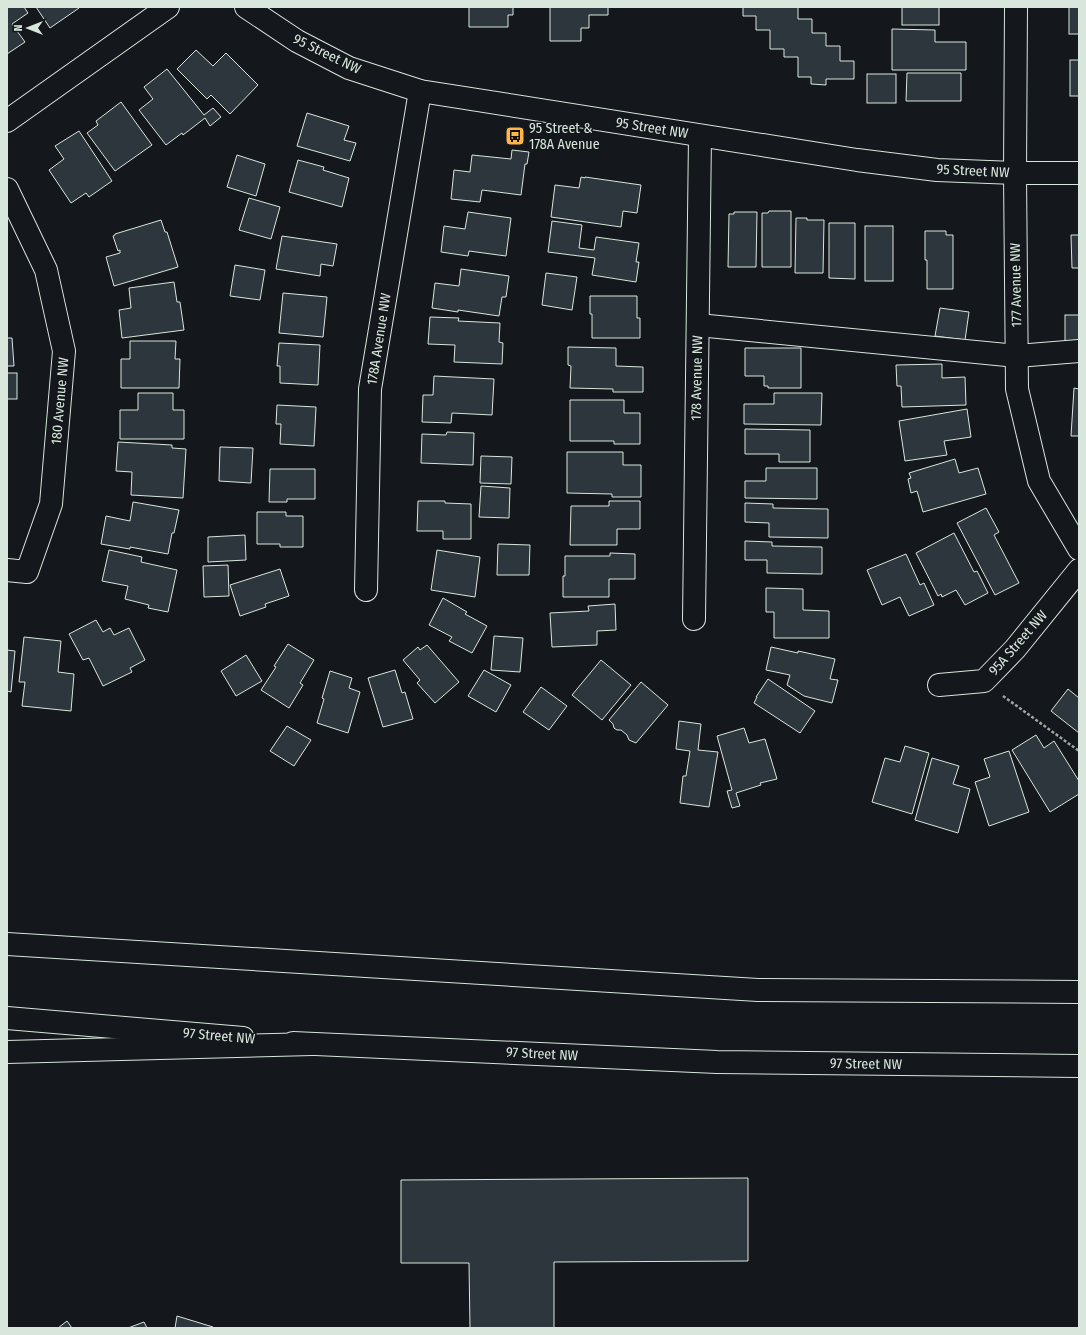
<svg xmlns="http://www.w3.org/2000/svg" width="1086" height="1335" font-family="'Fira Sans Condensed',sans-serif">
	<style>
		.building { fill: #2c363c; stroke: #d8e6dc }
		.lines { fill: none; stroke-linecap: round; stroke-linejoin: round }
		.minor-casing { stroke: #d8e6dc; stroke-width: 24 }
		.major-casing { stroke: #d8e6dc; stroke-width: 24 }
		.highway-casing { stroke: #d8e6dc; stroke-width: 24 }
		.path { stroke: #9da8a2; stroke-width: 2.5; stroke-dasharray: 3 2; stroke-linecap: butt }
		.minor { stroke: #14181c; stroke-width: 22 }
		.major { stroke: #14181c; stroke-width: 22 }
		.highway { stroke: #14181c; stroke-width: 22 }
		.labels { text-anchor: middle; dominant-baseline: central; stroke-width: 3; stroke-linejoin: round; paint-order: stroke }
		.street-label { font-size: 14px; fill: #d8e6dc; stroke: #14181c }
		.poi-label { font-size: 14px; fill: #d8e6dc; stroke: #14181c; text-anchor: start }
	</style>
	<rect width="100%" height="100%" fill="#14181c"/>
	<g class="building">
		<polygon points="7,7 24,7 28,13 12,24 25,42 7,54"/>
		<polygon points="36,7 78,7 79,8 50,28"/>
		<polygon points="469,7 513,7 513,15 508,15 508,27 469,27"/>
		<polygon points="550,7 608,7 608,15 589,15 589,28 581,28 581,41 550,41"/>
		<polygon points="743,7 798,7 798,19 812,19 812,33 826,33 826,46 840,46 840,61 854,61 854,79 826,79 826,85 811,84 811,77 798,77 798,57 784,57 784,49 770,49 770,30 756,30 756,16 743,16"/>
		<rect x="902" y="7" width="37" height="18"/>
		<rect x="1069" y="7" width="10" height="27"/>
		<polygon points="892,29 935,30 935,42 966,42 966,70 892,70"/>
		<polygon points="196,50 213,66 226,53 258,85 230,114 211,95 207,99 177,69"/>
		<rect x="1070" y="60" width="9" height="36"/>
		<polygon points="167,69 204,115 213,108 221,117 210,126 205,118 183,135 182,133 166,145 139,110 153,99 144,87"/>
		<polygon points="907,73 961,73 961,101 906,101"/>
		<rect x="867" y="74" width="29" height="29"/>
		<polygon points="121,102 152,145 115,171 87,133 98,125 96,121"/>
		<polygon points="307,113 349,126 344,140 356,143 350,161 297,146"/>
		<polygon points="79,131 112,181 89,197 86,193 71,203 49,170 64,159 55,146"/>
		<polygon points="512,150 529,152 527,164 525,164 521,195 482,190 480,202 451,199 454,170 470,172 472,155 511,159"/>
		<polygon points="237,155 265,164 256,196 227,187"/>
		<polygon points="298,160 324,167 323,170 349,178 342,207 289,192"/>
		<polygon points="581,177 585,178 585,177 641,185 637,213 623,211 621,227 551,217 555,185 579,188"/>
		<polygon points="249,198 280,207 271,239 239,230"/>
		<polygon points="769,211 791,211 791,267 762,267 762,213 768,213"/>
		<polygon points="468,212 511,218 506,256 469,251 468,256 441,252 444,226 465,229"/>
		<polygon points="734,212 757,212 756,267 728,267 729,214 734,214"/>
		<polygon points="796,218 807,218 807,220 824,220 823,273 795,273"/>
		<polygon points="161,220 165,232 167,232 178,267 114,286 106,257 120,253 120,250 118,251 113,236 115,235 115,234"/>
		<polygon points="552,221 582,225 579,248 594,250 596,237 639,243 636,262 639,262 636,282 592,275 595,258 548,252"/>
		<polygon points="829,223 855,223 855,279 829,278"/>
		<rect x="865" y="226" width="28" height="55"/>
		<polygon points="925,231 946,231 946,235 953,235 953,289 927,289 927,260 925,260"/>
		<polygon points="1071,235 1079,235 1079,268 1072,268"/>
		<polygon points="282,236 337,244 333,266 321,264 320,276 276,269"/>
		<polygon points="235,265 265,270 260,300 230,296"/>
		<polygon points="461,269 509,276 506,297 502,297 499,316 458,310 458,312 432,308 435,283 459,286"/>
		<polygon points="546,273 577,277 572,310 542,305"/>
		<polygon points="174,282 177,302 180,302 184,330 122,338 119,310 131,308 129,288"/>
		<polygon points="283,293 327,297 323,337 279,333"/>
		<polygon points="590,296 637,296 637,318 640,318 640,338 592,338 592,314 590,314"/>
		<polygon points="940,308 969,312 965,340 935,336"/>
		<rect x="1065" y="315" width="14" height="29"/>
		<polygon points="430,317 459,318 458,321 500,323 499,342 503,343 502,364 454,362 455,345 428,344"/>
		<polygon points="7,338 12,338 14,366 7,366"/>
		<polygon points="130,341 176,341 175,359 180,359 179,388 121,388 121,359 130,359"/>
		<polygon points="279,343 320,345 318,385 280,383 280,366 277,366"/>
		<polygon points="568,347 616,348 616,366 643,367 643,392 613,392 613,389 570,388 571,366 568,365"/>
		<polygon points="745,348 801,348 801,388 768,388 768,386 764,386 764,376 745,376"/>
		<polygon points="942,364 942,378 965,377 966,405 902,407 901,386 897,386 896,365"/>
		<rect x="7" y="373" width="10" height="26"/>
		<polygon points="434,376 494,379 492,415 452,413 451,423 422,422 423,395 433,395"/>
		<polygon points="1074,388 1079,389 1079,436 1071,436"/>
		<polygon points="138,393 173,393 173,410 184,410 184,439 120,439 120,410 138,410"/>
		<polygon points="774,393 822,393 821,425 744,424 744,404 774,404"/>
		<polygon points="570,400 624,400 624,413 640,413 640,444 614,444 614,441 570,441"/>
		<polygon points="277,405 316,407 314,446 280,444 281,424 276,424"/>
		<polygon points="967,409 971,437 944,441 947,455 905,461 899,421"/>
		<polygon points="745,429 810,430 810,462 779,462 779,454 745,454"/>
		<polygon points="447,432 474,433 473,465 421,463 422,434 446,435"/>
		<polygon points="118,442 172,445 172,448 186,449 183,498 131,495 132,472 116,471"/>
		<polygon points="220,447 253,448 251,483 219,481"/>
		<polygon points="567,452 623,452 623,465 641,465 641,497 612,497 612,494 567,493"/>
		<polygon points="481,456 512,457 511,484 480,483"/>
		<polygon points="955,459 959,473 978,468 986,494 923,512 917,491 911,493 908,479 911,478 909,473"/>
		<polygon points="766,468 817,468 817,499 745,498 745,481 766,481"/>
		<polygon points="270,469 315,469 315,499 287,499 287,502 269,502"/>
		<polygon points="481,486 510,488 509,518 479,517"/>
		<polygon points="418,501 445,501 445,503 471,504 471,539 443,539 443,531 417,531"/>
		<polygon points="609,501 640,501 640,529 617,529 617,545 570,545 571,506 609,506"/>
		<polygon points="133,502 179,510 174,533 172,533 168,554 130,547 130,549 101,544 106,516 130,521"/>
		<polygon points="745,503 773,504 773,508 828,509 828,538 769,537 769,523 745,522"/>
		<polygon points="986,508 999,532 994,535 1019,583 995,595 957,523"/>
		<polygon points="257,512 286,512 286,516 303,516 303,547 280,547 280,544 257,544"/>
		<polygon points="954,533 974,572 977,571 988,593 965,605 956,590 942,597 941,594 938,596 916,553"/>
		<polygon points="245,535 246,560 208,562 208,537"/>
		<polygon points="745,541 772,542 772,546 822,547 822,574 767,573 767,560 745,560"/>
		<polygon points="498,544 530,545 529,575 497,575"/>
		<polygon points="109,550 142,557 141,562 177,570 168,612 148,608 149,605 125,599 128,586 102,581"/>
		<polygon points="437,550 480,557 475,597 431,590"/>
		<polygon points="610,553 635,554 635,579 609,579 609,597 563,597 563,576 565,576 565,556 610,556"/>
		<polygon points="906,554 920,585 924,583 934,605 909,616 900,597 882,605 867,570"/>
		<polygon points="228,565 229,596 204,597 203,566"/>
		<polygon points="280,569 289,596 265,604 266,607 240,616 230,585"/>
		<polygon points="766,588 803,589 803,610 829,611 829,638 774,638 774,612 766,612"/>
		<polygon points="443,598 467,612 465,614 487,626 472,653 449,641 452,637 429,625"/>
		<polygon points="615,604 616,630 597,631 597,645 552,647 550,613 589,611 588,606"/>
		<polygon points="96,620 103,632 110,628 114,635 129,628 145,660 130,668 132,672 103,686 89,658 83,660 69,634"/>
		<polygon points="494,636 523,638 520,672 491,670"/>
		<polygon points="24,637 61,641 58,672 74,674 71,711 22,706 25,682 19,682"/>
		<polygon points="288,644 314,660 300,683 303,685 289,708 261,690 276,667 274,666"/>
		<polygon points="427,645 459,682 435,703 417,683 420,680 403,660 418,647 420,650"/>
		<polygon points="771,647 798,653 798,651 835,659 830,679 838,680 832,703 804,696 787,685 790,675 766,670"/>
		<polygon points="7,650 15,651 11,692 7,691"/>
		<polygon points="246,655 262,681 236,696 221,671"/>
		<polygon points="601,660 631,685 602,720 572,695"/>
		<polygon points="395,670 402,693 405,692 413,719 383,727 368,678"/>
		<polygon points="484,670 511,685 496,712 468,696"/>
		<polygon points="330,671 352,678 349,688 360,692 348,733 317,723 324,699 322,698"/>
		<polygon points="768,679 815,711 800,733 754,703 757,697 756,697"/>
		<polygon points="641,682 668,705 636,743 629,740 627,735 621,730 617,730 614,728 613,724 609,720"/>
		<polygon points="541,687 567,706 549,730 523,712"/>
		<polygon points="1068,689 1079,698 1079,733 1051,711"/>
		<polygon points="679,721 701,724 698,750 718,752 709,807 680,803 683,776 686,776 690,751 676,749"/>
		<polygon points="287,726 311,740 294,766 270,751"/>
		<polygon points="744,728 749,743 765,739 777,779 760,783 761,785 736,793 740,806 732,808 727,791 732,790 717,736"/>
		<polygon points="1036,735 1044,748 1054,741 1079,781 1079,794 1050,812 1012,750"/>
		<polygon points="905,746 929,753 912,814 872,802 885,758 900,762"/>
		<polygon points="1009,751 1029,812 989,826 975,782 990,777 984,759"/>
		<polygon points="932,758 959,766 953,784 970,789 958,833 915,820"/>
		<polygon points="748,1178 748,1261 554,1262 554,1328 470,1328 469,1263 401,1263 401,1180"/>
		<polygon points="177,1316 213,1327 212,1328 175,1328"/>
		<polygon points="67,1321 72,1328 58,1328"/>
		<polygon points="144,1322 147,1328 128,1328"/>
	</g>
	<g class="lines">
		<g class="minor-casing">
			<g id="minor">
				<polyline points="246,7 297,41 349,68 420,91 857,160 937,170 1015,173 1079,173"/>
				<polyline points="1016,7 1015,173 1017,389 1039,481 1079,549"/>
				<polyline points="7,121 168,7"/>
				<polyline points="7,189 46,270 64,351 51,504 27,572 7,570"/>
				<polyline points="698,325 1017,356 1079,351"/>
				<polyline points="366,590 370,389 420,91"/>
				<polyline points="694,619 700,136"/>
				<polyline points="939,685 984,681 1015,649 1079,570"/>
			</g>
		</g>
		<g class="major-casing">
			<g id="major">
				<polyline points="7,944 758,990 1079,992"/>
				<polyline points="7,1018 243,1038"/>
				<polyline points="293,1043 717,1062 1079,1066"/>
			</g>
		</g>
		<g class="highway-casing">
			<polyline id="highway" points="7,1052 312,1044"/>
		</g>
		<polyline class="path" points="1003,696 1079,751"/>
		<use href="#minor" class="minor"/>
		<use href="#major" class="major"/>
		<use href="#highway" class="highway"/>
	</g>
	<defs>
		<g id="bus-square" transform="scale(1)"><rect x="-9" y="-9" width="18" height="18" rx="4" fill="#ffb74d" stroke="#14181c"/><path d="M-5-6H5V4H4V6H2V4H-2V6H-4V4H-5ZM-3.5-4V0h7V-4ZM-3.5 1.2v1.5H-2V1.2ZM2 1.2v1.5H3.5V1.2Z" fill="#111"/></g>
	</defs>
	<g fill-rule="evenodd">
		<use href="#bus-square" x="515" y="136"/>
	</g>
	<g class="labels">
		<g class="street-label">
			<text transform="translate(327 54) rotate(26)">95 Street NW</text>
			<text transform="translate(652 128) rotate(9)">95 Street NW</text>
			<text transform="translate(973 171) rotate(3)">95 Street NW</text>
			<text transform="translate(1016 285) rotate(-91)">177 Avenue NW</text>
			<text transform="translate(379 339) rotate(-81)">178A Avenue NW</text>
			<text transform="translate(697 378) rotate(-89)">178 Avenue NW</text>
			<text transform="translate(60 401) rotate(-85)">180 Avenue NW</text>
			<text transform="translate(1018 643) rotate(-49)">95A Street NW</text>
			<text transform="translate(219 1036) rotate(5)">97 Street NW</text>
			<text transform="translate(542 1054) rotate(3)">97 Street NW</text>
			<text transform="translate(866 1064) rotate(1)">97 Street NW</text>
		</g>
		<g class="poi-label">
			<text x="529" y="128">95 Street &amp;<tspan x="529" dy="16">178A Avenue</tspan></text>
		</g>
	</g>
	<rect width="1086" height="1335" fill="none" stroke="#d8e6dc" stroke-width="16"/>
	<g transform="translate(28 28) rotate(270)" stroke="#14181c" stroke-width="3" paint-order="stroke">
	<path d="M0-3L7 15L0 10L-7 15Z" fill="#d8e6dc"/>
	<text y="-6" font-size="11" font-weight="bold" text-anchor="middle" fill="#d8e6dc">N</text>
	</g>
</svg>
